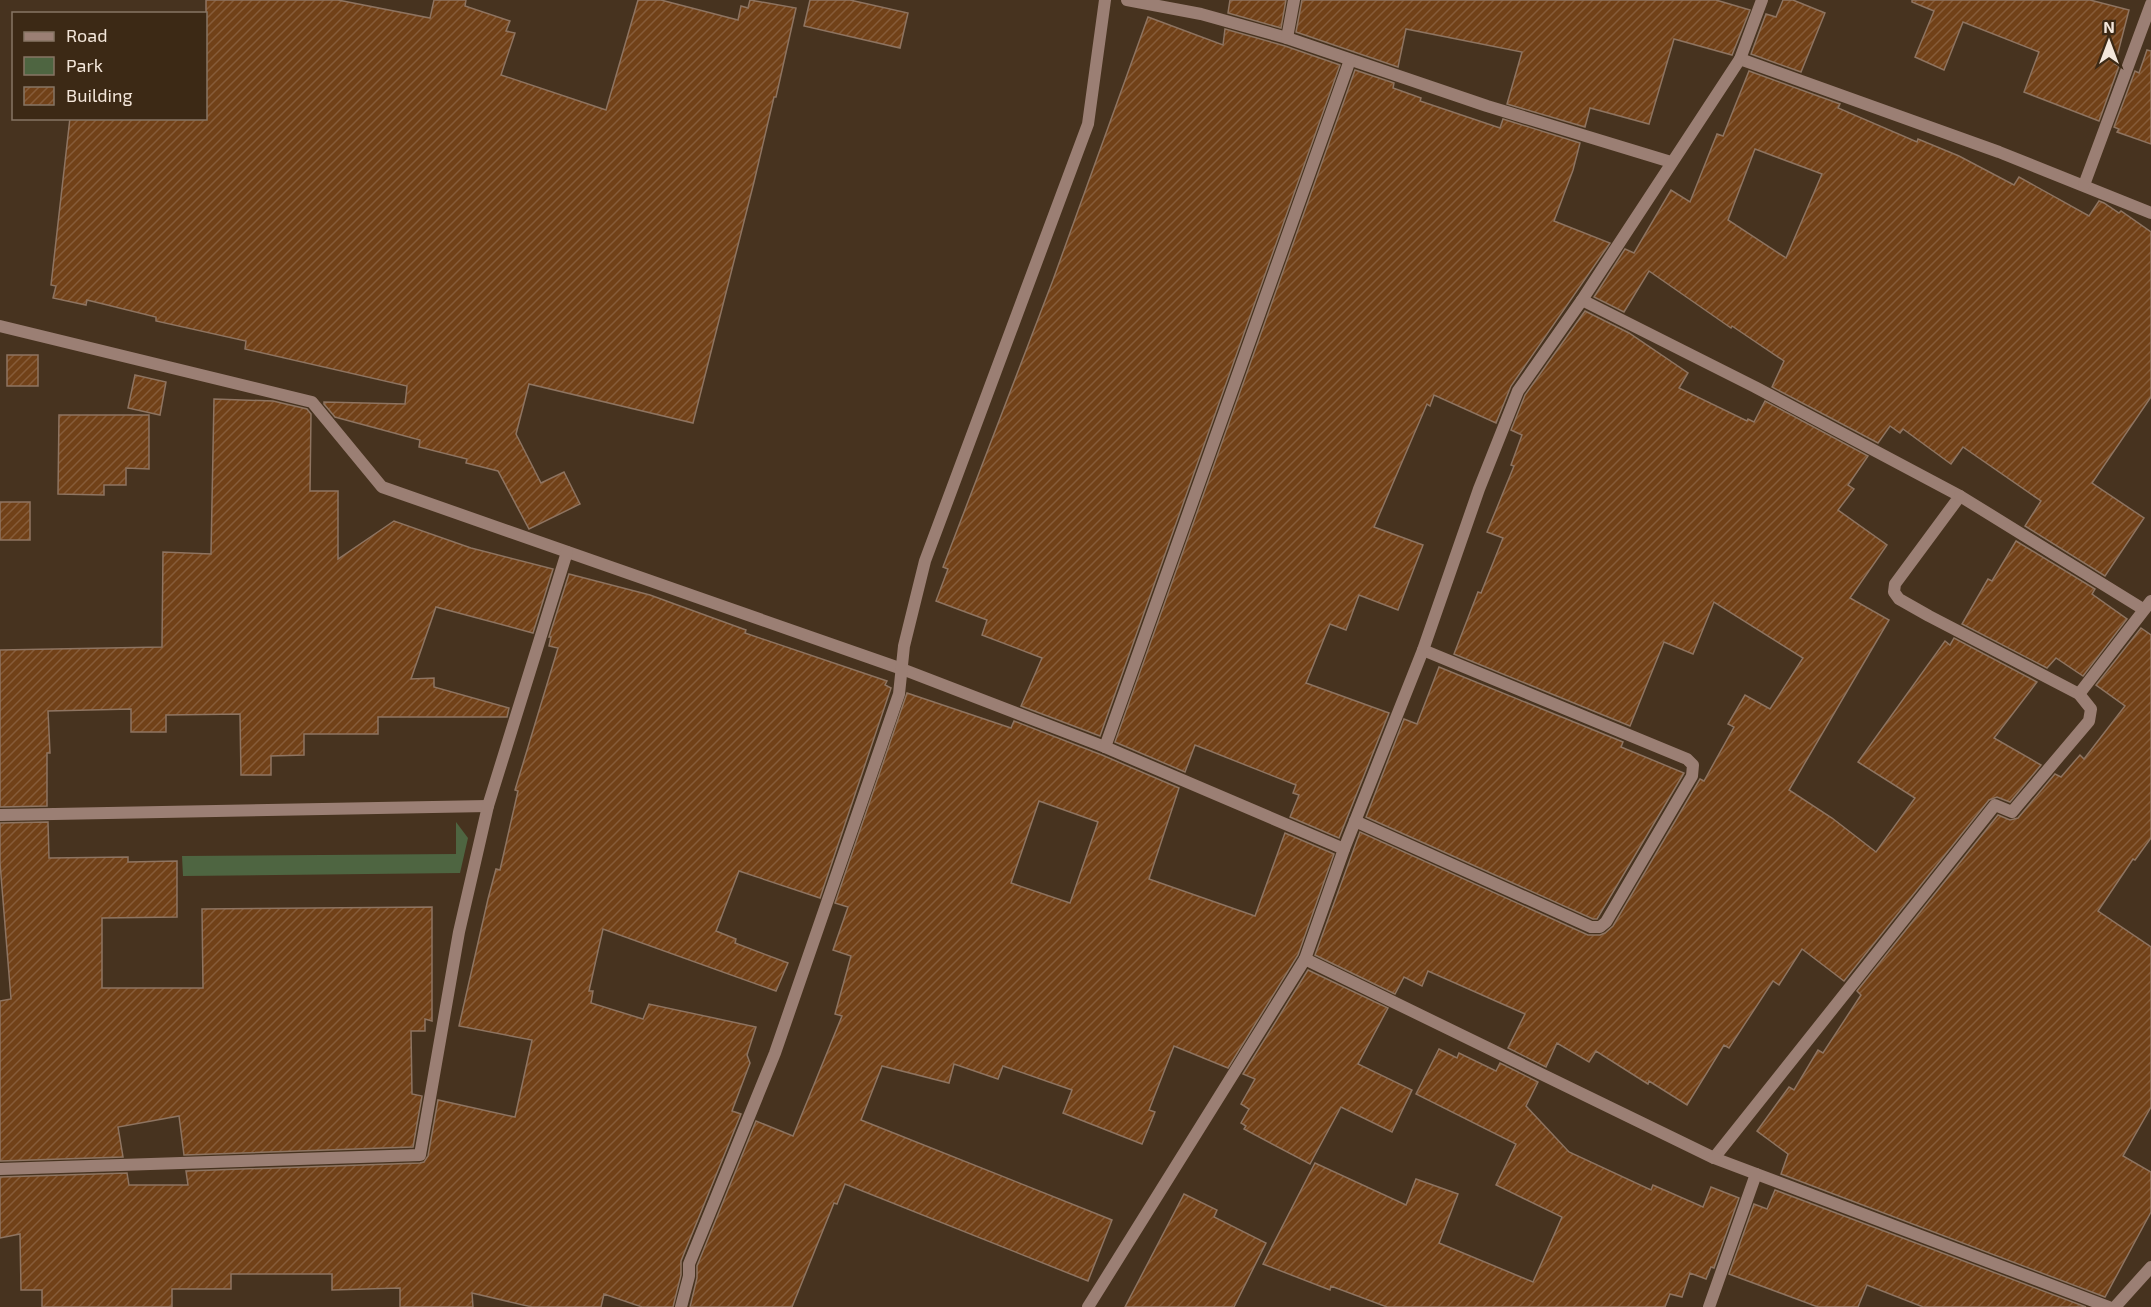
<svg xmlns="http://www.w3.org/2000/svg" width="2151" height="1307" font-family="'Exo 2',sans-serif">
	<style>
		.green { fill: #4e6541 }
		.building { fill: url(#building-hatch); stroke: #8e7461; stroke-width: 1.5; fill-rule: evenodd }
		.lines { fill: none; stroke-linecap: round; stroke-linejoin: round }
		.street { stroke: #9b7f74; stroke-width: 12 }
	</style>
	<defs>
		<pattern id="building-hatch" width="6" height="6" patternUnits="userSpaceOnUse" patternTransform="scale(1.5)"><rect width="6" height="6" fill="#714118"/><path d="M-1 1l2-2M0 6l6-6M5 7l2-2" fill="none" stroke="#865c39"/></pattern>
	</defs>
	<rect width="100%" height="100%" fill="#47331f"/>
	<polygon class="green" points="456,822 468,838 460,873 183,876 182,856 456,854"/>
	<g class="building">
		<polygon points="206,0 338,0 430,18 434,0 466,0 465,6 510,21 506,31 515,33 501,75 606,110 638,0 661,0 738,20 741,6 748,8 750,0 796,8 776,97 774,97 754,182 693,423 529,384 516,434 541,483 564,472 580,504 529,529 498,471 466,463 467,459 419,447 420,440 335,417 324,404 324,402 405,404 407,386 245,349 246,341 156,321 156,317 87,300 86,305 53,298 56,286 51,285 70,118 206,118"/>
		<polygon points="810,0 850,0 908,13 900,48 804,26"/>
		<polygon points="1230,0 1286,0 1281,28 1228,13"/>
		<polygon points="1302,0 1716,0 1750,10 1732,55 1674,39 1649,124 1590,108 1585,127 1507,104 1522,52 1406,29 1398,67 1296,32"/>
		<polygon points="1783,0 1793,0 1825,13 1801,72 1751,54 1766,14 1776,17"/>
		<polygon points="1912,0 2090,0 2129,10 2115,64 2119,66 2099,121 2024,92 2039,52 1963,22 1944,70 1915,57 1934,11 1912,2"/>
		<polygon points="1148,17 1223,45 1225,29 1285,46 1340,65 1100,736 1021,706 1042,658 982,635 987,620 936,601 948,569 943,567 1053,280"/>
		<polygon points="2147,50 2151,51 2151,144 2117,132 2119,129 2114,127 2135,71 2139,73"/>
		<polygon points="1355,70 1394,83 1393,88 1421,98 1420,101 1500,128 1503,119 1580,143 1573,170 1554,221 1610,243 1511,386 1496,423 1434,395 1430,406 1427,404 1374,527 1423,545 1398,610 1359,595 1346,630 1330,624 1306,683 1389,713 1339,838 1290,817 1299,795 1293,793 1296,785 1195,745 1185,772 1115,742"/>
		<path d="M1749,71L1840,104L1838,108L1917,142L1918,139L1959,156L2014,185L2019,177L2089,216L2099,201L2104,203L2119,213L2121,211L2151,232V397L2092,483L2144,518L2105,576L2025,526L2041,501L1963,447L1951,464L1903,429L1900,433L1890,426L1878,443L1772,387L1784,361L1732,326L1731,328L1649,271L1624,312L1594,297L1625,249L1634,253L1671,190L1690,202L1717,134L1723,136ZM1755,149L1822,174L1786,258L1728,220Z"/>
		<polygon points="1585,311 1629,333 1688,373 1679,388 1747,421 1748,419 1754,422 1765,401 1868,456 1848,485 1854,489 1838,510 1887,545 1850,598 1889,620 1789,790 1832,818 1876,852 1915,798 1858,762 1945,641 1950,645 1954,638 2037,682 1994,738 2041,765 2010,802 1997,797 1989,800 1844,981 1802,949 1779,985 1773,981 1729,1048 1724,1045 1687,1105 1649,1081 1648,1084 1596,1051 1589,1062 1557,1043 1546,1067 1508,1048 1525,1014 1428,971 1422,986 1404,977 1395,994 1315,955 1360,832 1588,935 1600,935 1605,933 1613,926 1700,779 1704,781 1734,727 1728,724 1745,695 1770,709 1803,658 1714,602 1693,654 1664,642 1630,726 1454,654 1478,592 1481,593 1503,538 1487,532 1514,466 1511,465 1522,435 1511,430 1525,395"/>
		<rect x="7" y="355" width="31" height="31"/>
		<polygon points="135,375 166,382 160,415 128,408"/>
		<polygon points="214,399 273,401 307,409 311,414 310,491 338,491 338,559 394,521 471,548 553,569 533,633 436,607 411,679 434,678 434,687 509,708 507,717 378,717 378,734 304,734 304,755 271,756 271,775 241,775 240,714 166,715 166,732 131,732 131,709 48,711 50,753 47,753 47,806 0,807 0,650 162,647 163,552 211,554"/>
		<polygon points="59,415 149,415 149,469 126,468 126,485 104,485 104,495 58,494"/>
		<rect x="0" y="502" width="30" height="38"/>
		<polygon points="2016,541 2095,589 2092,594 2127,619 2083,676 2056,658 2047,668 1962,624 1988,579 1992,581"/>
		<polygon points="569,574 650,595 746,630 745,633 887,681 885,685 891,688 820,898 739,871 716,931 736,939 735,943 788,963 776,991 603,929 589,991 593,991 591,1003 643,1019 649,1004 756,1027 747,1055 750,1063 732,1111 741,1114 681,1261 681,1275 673,1307 642,1307 604,1294 601,1307 532,1307 472,1293 473,1307 400,1307 400,1288 332,1290 332,1274 231,1274 231,1289 172,1289 172,1307 42,1307 42,1290 21,1290 20,1234 0,1238 0,1177 127,1173 129,1185 188,1185 186,1171 420,1163 424,1162 428,1156 438,1100 515,1117 532,1040 459,1026 488,899 496,869 500,870 518,791 515,790 558,648 549,646 551,637 549,637"/>
		<polygon points="2141,628 2151,635 2151,838 2135,860 2133,859 2098,911 2151,947 2151,1107 2123,1156 2151,1172 2151,1212 2105,1297 1781,1174 1788,1154 1757,1131 1789,1087 1794,1090 1818,1050 1823,1053 1861,995 1857,991 1998,815 2010,820 2018,818 2055,774 2061,777 2080,755 2084,759 2125,706 2096,685"/>
		<polygon points="1439,667 1623,742 1621,747 1684,773 1597,919 1593,919 1366,817 1404,719 1417,724"/>
		<path d="M907,693L1011,728L1014,721L1102,755L1179,788L1149,879L1255,916L1285,833L1334,854L1298,955L1228,1068L1174,1046L1149,1110L1155,1112L1142,1144L1063,1113L1072,1090L1003,1066L998,1079L954,1064L949,1083L882,1066L861,1120L1112,1220L1088,1281L845,1184L837,1204L834,1203L792,1307H690L697,1278V1266L756,1121L793,1136L842,1016L835,1014L851,956L833,950L848,907L835,903ZM1039,801L1098,822L1070,903L1011,883Z"/>
		<polygon points="48,822 49,858 128,857 128,862 177,861 177,917 102,918 102,988 203,988 202,909 432,907 432,1021 425,1019 425,1031 411,1031 412,1094 422,1096 413,1147 184,1155 179,1116 118,1127 123,1157 0,1161 0,1001 11,999 0,863 0,823"/>
		<polygon points="1308,970 1388,1008 1358,1064 1412,1090 1392,1132 1341,1107 1310,1164 1244,1129 1246,1126 1241,1123 1249,1109 1241,1104 1255,1079 1243,1074"/>
		<polygon points="1439,1049 1457,1058 1459,1053 1496,1071 1500,1063 1538,1082 1526,1106 1569,1152 1651,1190 1653,1185 1703,1207 1711,1187 1739,1198 1714,1268 1711,1267 1706,1279 1690,1273 1682,1297 1670,1294 1665,1307 1387,1307 1331,1286 1330,1290 1263,1264 1315,1163 1406,1205 1416,1179 1458,1194 1439,1243 1533,1282 1562,1217 1496,1185 1516,1144 1416,1094"/>
		<polygon points="1775,1190 2086,1307 1923,1307 1867,1285 1858,1307 1818,1307 1729,1274 1754,1204 1767,1209"/>
		<polygon points="1184,1194 1217,1210 1214,1217 1266,1243 1234,1307 1125,1307"/>
	</g>
	<g class="lines">
		<g class="street">
			<polyline points="1127,0 1201,14 1287,38 1487,106 1671,162"/>
			<polyline points="1287,38 1294,0"/>
			<polyline points="1740,59 1999,152 2151,213"/>
			<polyline points="2084,185 2151,4"/>
			<polyline points="1582,300 1755,387 1960,496 1895,584 1894,592 1899,599 1929,616 2079,694 2091,709 2089,721 2012,812 1995,805 1714,1158"/>
			<polyline points="0,326 312,402 382,487 902,669 1105,747 1344,849"/>
			<polyline points="1960,496 2143,609"/>
			<polyline points="2079,694 2151,601"/>
			<polyline points="1105,747 1350,60"/>
			<polyline points="0,815 488,806"/>
			<polyline points="1355,821 1591,927 1600,927 1606,922 1692,776 1693,765 1687,759 1423,650"/>
			<polyline points="1305,959 1714,1158 2109,1307"/>
			<polyline points="0,1169 420,1155 459,932 488,806 567,552"/>
			<polyline points="681,1307 689,1276 689,1264 775,1053 899,694 904,646 925,561 1088,124 1105,0"/>
			<polyline points="1088,1307 1305,959 1344,849 1423,650 1479,489 1518,391 1582,300 1740,59 1762,0"/>
			<polyline points="1709,1307 1756,1174"/>
			<polyline points="2115,1307 2151,1267"/>
		</g>
	</g>
	<rect x="12" y="12" width="195" height="108" fill="#3c2915" stroke="#867564" stroke-width="1.5"/>
	<rect x="24" y="32" width="30" height="9" fill="#9b7f74" stroke="#867564" stroke-width="1.5"/>
	<text x="66" y="42" font-size="18" fill="#f4e7db">Road</text>
	<rect x="24" y="57" width="30" height="18" fill="#4e6541" stroke="#867564" stroke-width="1.5"/>
	<text x="66" y="72" font-size="18" fill="#f4e7db">Park</text>
	<rect x="24" y="87" width="30" height="18" fill="url(#building-hatch)" stroke="#867564" stroke-width="1.5"/>
	<text x="66" y="102" font-size="18" fill="#f4e7db">Building</text>
	<g transform="translate(2109 42)" stroke="#3c2915" stroke-width="4.5" paint-order="stroke">
	<path d="M0-4.5L10 22L0 15L-10 22Z" fill="#f4e7db"/>
	<text y="-9" font-size="16" font-weight="bold" text-anchor="middle" fill="#f4e7db">N</text>
	</g>
</svg>
